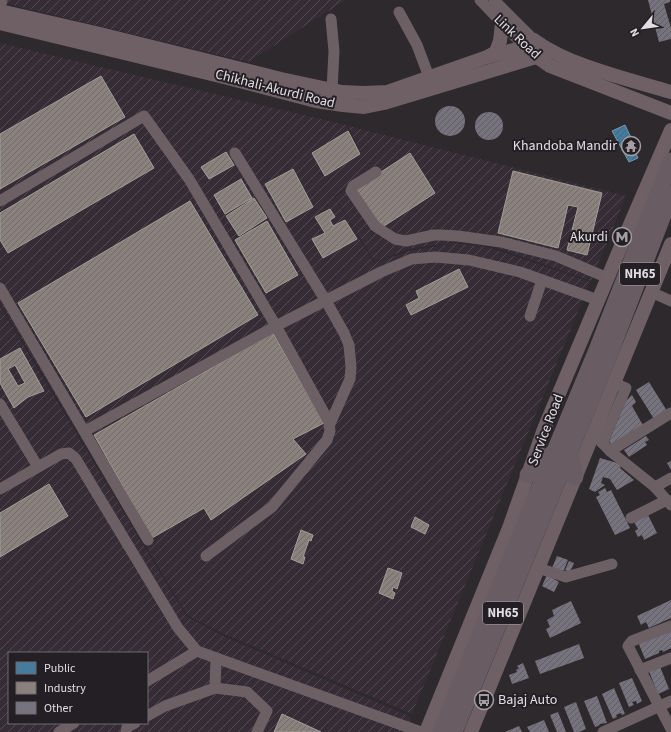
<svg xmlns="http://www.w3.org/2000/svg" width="671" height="732" font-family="'Source Sans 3',sans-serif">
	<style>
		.industrial { fill: url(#industrial-furrows); fill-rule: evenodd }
		.public { fill: url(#public-hatch); stroke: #7498b1 }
		.industry { fill: url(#industry-hatch); stroke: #a49d9a; fill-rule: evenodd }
		.building { fill: url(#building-hatch) }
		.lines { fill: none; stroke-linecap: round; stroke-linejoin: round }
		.minor { stroke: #6d6065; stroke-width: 11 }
		.major { stroke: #6e6065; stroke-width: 14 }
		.highway { stroke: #695d63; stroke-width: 17 }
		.labels { text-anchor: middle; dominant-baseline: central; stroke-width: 4; stroke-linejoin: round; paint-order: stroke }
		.shield { fill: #241f24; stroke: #a8a4a8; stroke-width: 1 }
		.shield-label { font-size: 13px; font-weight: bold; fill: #e1dde1 }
		.street-label { font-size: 14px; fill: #e1dde1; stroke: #241f24 }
		.poi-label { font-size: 14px; fill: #e1dde1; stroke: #241f24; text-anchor: end }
	</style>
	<defs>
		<pattern id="industrial-furrows" width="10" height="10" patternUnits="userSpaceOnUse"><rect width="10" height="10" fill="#362c36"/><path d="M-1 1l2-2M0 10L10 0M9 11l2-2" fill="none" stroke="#534a53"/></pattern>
		<pattern id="public-hatch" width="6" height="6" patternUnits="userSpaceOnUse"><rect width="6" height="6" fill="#457b9d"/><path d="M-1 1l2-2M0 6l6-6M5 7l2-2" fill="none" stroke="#456479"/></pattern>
		<pattern id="industry-hatch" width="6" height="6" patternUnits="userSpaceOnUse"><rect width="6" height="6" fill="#8a817c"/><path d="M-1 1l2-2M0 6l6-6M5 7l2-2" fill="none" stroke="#726b68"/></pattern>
		<pattern id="building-hatch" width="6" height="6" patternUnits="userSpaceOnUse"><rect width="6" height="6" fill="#77737e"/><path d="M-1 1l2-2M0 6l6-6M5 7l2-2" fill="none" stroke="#605d64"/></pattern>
	</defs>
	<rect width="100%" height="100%" fill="#2d292d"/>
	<g class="industrial">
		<polygon points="0,0 346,0 248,62 0,2"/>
		<polygon points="0,43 346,125 369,169 348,126 626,196 591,281 489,245 454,242 408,249 375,262 335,197 365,176 334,196 374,263 409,251 454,243 488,247 590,282 412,714 224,634 187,615 0,303"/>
		<path d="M0,306L186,616L223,636L411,717L405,732H0ZM9,653H147V723H9Z"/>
	</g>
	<polygon class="public" points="625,125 634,144 632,145 638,158 629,162 612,131"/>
	<g class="industry">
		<polygon points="101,76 125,117 0,189 0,134"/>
		<polygon points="348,131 360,154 325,176 312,153"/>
		<polygon points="134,134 154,168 8,253 0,240 0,213"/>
		<polygon points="226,152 234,165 209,179 201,167"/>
		<polygon points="410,153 435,193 381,228 355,189"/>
		<polygon points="293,169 313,207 286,222 265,184"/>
		<polygon points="513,171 602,193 587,255 567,250 578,207 568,205 558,248 498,233"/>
		<polygon points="241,179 252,198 225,214 214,195"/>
		<polygon points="254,198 267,218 239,236 226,216"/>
		<polygon points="190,201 258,315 86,417 18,303"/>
		<polygon points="330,209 335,217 330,220 333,226 345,220 357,239 323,258 312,239 325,233 315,217"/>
		<polygon points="267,221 298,275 266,293 235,240"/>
		<polygon points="459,269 468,287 411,315 406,305 419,298 416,291"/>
		<polygon points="273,333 324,423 293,439 306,454 211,520 204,508 152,538 94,435"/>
		<path d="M20,348L44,391L28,397L14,408L0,383V359ZM15,365L25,383L18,386L8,369Z"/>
		<polygon points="49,484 68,516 0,557 0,513"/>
		<polygon points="415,517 429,525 425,534 411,527"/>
		<polygon points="301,530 313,535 311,541 309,540 303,557 305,557 303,564 291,559"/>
		<polygon points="388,568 402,573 397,589 393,587 392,591 395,593 393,599 379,593"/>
		<polygon points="282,714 321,732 274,732"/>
	</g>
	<g class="building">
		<polygon points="648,0 670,0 670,2 664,4 671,28 671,39 659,42"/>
		<circle cx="450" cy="121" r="15"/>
		<circle cx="489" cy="126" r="14"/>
		<polygon points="649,382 667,411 654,419 636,390"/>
		<polygon points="632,395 636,402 632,406 644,427 612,445 609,441 626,401"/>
		<polygon points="646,436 649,440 645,442 647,445 629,457 624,450"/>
		<polygon points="600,458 617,463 621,466 620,468 634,480 617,490 610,479 603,477 601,483 605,485 595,492 589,489"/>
		<polygon points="671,461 671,470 667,463"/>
		<polygon points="605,488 607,492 611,490 630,528 615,535 596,497 600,495 598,492"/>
		<polygon points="648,515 657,533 644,540 642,535 638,537 635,531 638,529 634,522"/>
		<polygon points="557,556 568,560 563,572 552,568"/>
		<polygon points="569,561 574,563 570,572 565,570"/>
		<polygon points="547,575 559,582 554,592 542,586"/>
		<polygon points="671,600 671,618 649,628 646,622 641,625 637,616"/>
		<polygon points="571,601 581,623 550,638 546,629 550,627 547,620 554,616 552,610"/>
		<polygon points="671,628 671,648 663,652 662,650 659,651 659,653 645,659 638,642"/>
		<polygon points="579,644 584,658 540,674 535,661"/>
		<polygon points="523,663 529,678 512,684 509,675 517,672 516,670 519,668 517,666"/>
		<polygon points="659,664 669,689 658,694 648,669"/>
		<polygon points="632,678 642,701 637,704 636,701 632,702 634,705 629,707 619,683"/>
		<polygon points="614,688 625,714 622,715 621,713 616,715 617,717 613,719 602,694"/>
		<polygon points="597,696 607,723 599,724 600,725 595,727 584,701"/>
		<polygon points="576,702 586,729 579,732 574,732 564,707"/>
		<polygon points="558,712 566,732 557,732 550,715"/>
		<polygon points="544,720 549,732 530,732 527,727"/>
		<polygon points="519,726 522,732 505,732"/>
	</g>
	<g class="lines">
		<g class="minor">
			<polyline points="480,0 525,47"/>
			<polyline points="494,0 534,40"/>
			<polyline points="0,9 2,0"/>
			<polyline points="399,12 417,45 429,77"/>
			<polyline points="331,19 334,51 332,90"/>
			<polyline points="235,153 326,301 344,333 349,345 351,367 350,379 329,426"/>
			<polyline points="376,172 353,186 351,191 375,226 395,239 406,241 434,235 441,235 458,236 501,242 556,256 608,278"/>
			<polyline points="0,201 144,116 189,179 276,326 329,422 330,431 327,440 272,507 206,556"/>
			<polyline points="0,288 148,540"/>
			<polyline points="651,292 671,301"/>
			<polyline points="530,316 542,280"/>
			<polyline points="0,404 38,467"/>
			<polyline points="85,431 276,326 381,272 412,259 435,257 469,260 520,272 598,300"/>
			<polyline points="593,433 610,451 655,487 671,505"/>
			<polyline points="602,443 626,388 614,383"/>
			<polyline points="610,451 671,413"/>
			<polyline points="655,487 671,478"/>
			<polyline points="0,489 61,454 69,453 76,459 178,628 197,651 421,732"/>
			<polyline points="631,518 667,500"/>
			<polyline points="538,568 566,577 612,564"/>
			<polyline points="671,626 632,641 628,646 671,729"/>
			<polyline points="640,670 671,658"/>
			<polyline points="147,681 197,651"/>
			<polyline points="215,688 216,658"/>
			<polyline points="147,716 165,706 215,688 247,692 267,711 257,732"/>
			<polyline points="59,732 74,723"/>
			<polyline points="126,732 127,727 135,723"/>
			<polyline points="603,732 671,701"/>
		</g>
		<g class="major">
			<path d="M0,11L100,34L281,79L342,92L364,93L387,92L487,57L525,47L534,40C569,66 628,79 671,92"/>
			<polyline points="0,23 224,77 316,101 343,105 364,107 384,103 536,57 545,49"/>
			<polyline points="530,52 550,66 671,113"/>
			<polyline points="487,57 496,52 500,41 502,24"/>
			<polyline points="426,732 509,528 544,429 632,220 671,130"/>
			<polyline points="471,732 671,244"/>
		</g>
		<g class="highway">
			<polyline points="569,452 575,477"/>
			<polyline points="528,475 552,454"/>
			<polyline points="441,732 533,504 597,350 671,161"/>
			<polyline points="454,732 609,355 671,194"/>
		</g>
	</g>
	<defs>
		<g id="temple-ring" transform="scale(1)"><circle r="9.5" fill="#241f24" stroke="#a29ea2" stroke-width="1.5"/><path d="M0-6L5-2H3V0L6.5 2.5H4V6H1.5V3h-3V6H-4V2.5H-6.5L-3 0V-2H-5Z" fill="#a29ea2"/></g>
		<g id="metro-ring" transform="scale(1)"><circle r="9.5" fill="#241f24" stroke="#a29ea2" stroke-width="1.5"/><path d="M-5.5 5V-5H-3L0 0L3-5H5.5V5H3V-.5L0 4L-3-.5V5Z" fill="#a29ea2"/></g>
		<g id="bus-ring" transform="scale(1)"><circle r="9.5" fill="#241f24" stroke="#a29ea2" stroke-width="1.5"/><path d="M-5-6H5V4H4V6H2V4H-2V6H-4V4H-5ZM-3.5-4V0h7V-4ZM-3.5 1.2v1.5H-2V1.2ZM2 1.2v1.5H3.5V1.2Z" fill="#a29ea2"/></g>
	</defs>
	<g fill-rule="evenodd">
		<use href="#temple-ring" x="631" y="146"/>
		<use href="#metro-ring" x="622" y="237"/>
		<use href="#bus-ring" x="484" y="700"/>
	</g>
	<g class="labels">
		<g class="shield">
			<rect x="620" y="263" width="40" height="22" rx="3"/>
			<rect x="483" y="602" width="40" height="22" rx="3"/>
		</g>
		<g class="shield-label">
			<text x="640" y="274">NH65</text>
			<text x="503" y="613">NH65</text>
		</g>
		<g class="street-label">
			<text transform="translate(517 37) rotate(43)">Link Road</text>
			<text transform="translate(275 89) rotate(14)">Chikhali-Akurdi Road</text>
			<text transform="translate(546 430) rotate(-69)">Service Road</text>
		</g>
		<g class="poi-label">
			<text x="617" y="146">Khandoba Mandir</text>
			<text x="608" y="237">Akurdi</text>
			<text x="498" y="700" text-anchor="start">Bajaj Auto</text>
		</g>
	</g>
	<rect x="8" y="652" width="140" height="72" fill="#241f24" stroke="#706b70"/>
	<rect x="16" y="662" width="20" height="12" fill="#457b9d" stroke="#706b70"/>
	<text x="44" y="672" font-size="12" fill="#e1dde1">Public</text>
	<rect x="16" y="682" width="20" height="12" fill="#8a817c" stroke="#706b70"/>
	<text x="44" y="692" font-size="12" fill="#e1dde1">Industry</text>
	<rect x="16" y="702" width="20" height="12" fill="#77737e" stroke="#706b70"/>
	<text x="44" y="712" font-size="12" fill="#e1dde1">Other</text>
	<g transform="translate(643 28) rotate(241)" stroke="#241f24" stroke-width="3" paint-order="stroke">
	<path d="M0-3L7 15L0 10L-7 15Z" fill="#e1dde1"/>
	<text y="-6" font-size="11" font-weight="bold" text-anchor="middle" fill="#e1dde1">N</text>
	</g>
</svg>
